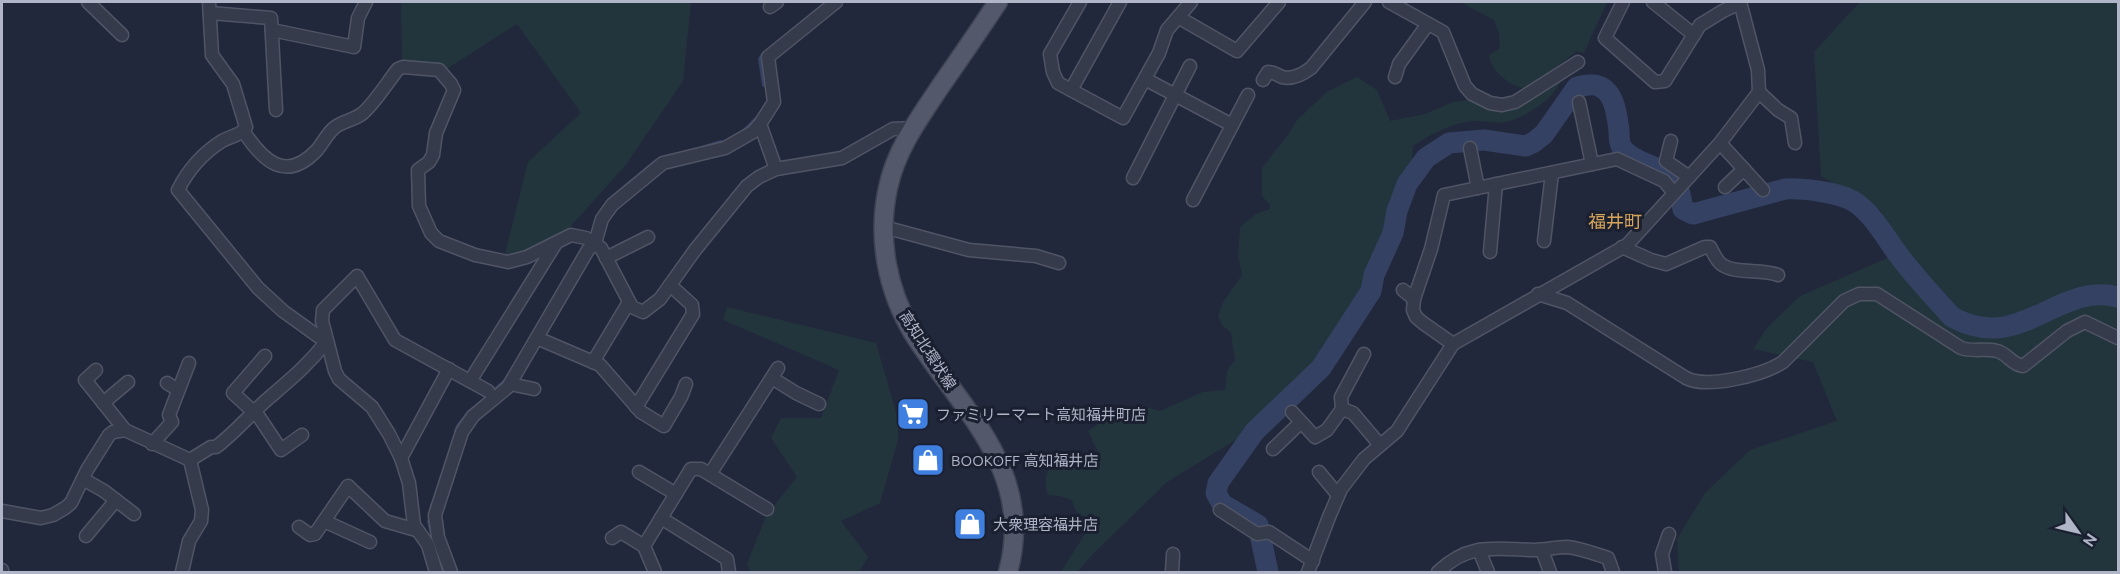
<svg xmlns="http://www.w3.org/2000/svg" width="2120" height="574" font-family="Ubuntu,'Noto Sans JP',sans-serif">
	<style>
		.green { fill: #23353c }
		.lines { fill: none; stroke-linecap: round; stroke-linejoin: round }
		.stream { stroke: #344163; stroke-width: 4 }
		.river { stroke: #344163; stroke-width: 21 }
		.minor-casing { stroke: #505566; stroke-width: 15 }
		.primary-casing { stroke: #3e4454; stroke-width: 21 }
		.minor { stroke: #353b4b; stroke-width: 12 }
		.primary { stroke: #53596b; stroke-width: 18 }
		.labels { text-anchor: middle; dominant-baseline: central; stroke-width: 6; stroke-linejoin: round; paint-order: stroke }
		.street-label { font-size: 15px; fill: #b0b5c7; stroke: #1a2030 }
		.poi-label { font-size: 15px; fill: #b0b5c7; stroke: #1a2030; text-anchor: start }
		.quarter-label { font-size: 18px; fill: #d7a45b; stroke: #1a2030 }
	</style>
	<rect width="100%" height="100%" fill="#21283b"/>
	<g class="green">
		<polygon points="401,2 691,2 683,81 625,166 561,237 526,254 505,254 528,162 581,113 517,24 445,70 402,63"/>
		<path d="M1460,2H1607L1584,53L1577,51L1527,89C1511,87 1491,72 1489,55L1500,48L1499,34L1494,20Z"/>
		<polygon points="1860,2 2118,2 2118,572 1679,572 1677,539 1705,493 1750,450 1837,421 1813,362 1753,349 1767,328 1800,296 1892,256 1881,211 1821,176 1814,52"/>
		<path d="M1562,75C1560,96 1524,119 1504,122C1493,124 1482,120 1472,121C1450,124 1431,134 1413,146L1411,169L1387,211V239L1367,287L1342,333L1319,367L1252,430L1167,482L1094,553L1077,572H1061L1095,518C1081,517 1076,515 1072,500L1060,496L1048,495C1043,482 1046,472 1054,460H1064L1078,464L1099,454L1088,431L1109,417L1139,405L1160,411L1203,392L1225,390L1227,371L1235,360L1231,333L1222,325L1218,316L1223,302L1242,275L1238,256L1240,227L1256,214L1270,209V205L1262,196V168L1288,135L1297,120L1327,92L1357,77L1377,90L1390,121L1425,114L1453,102L1469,100L1500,112L1517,107Z"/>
		<polygon points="727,307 876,343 898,419 898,440 880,503 841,521 868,557 859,572 751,572 747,564 766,516 797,477 771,438 781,418 821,418 839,370 723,320"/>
	</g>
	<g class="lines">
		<g class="stream">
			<polyline points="764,53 760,59 764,85"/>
			<polyline points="744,131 758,117"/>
			<polyline points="702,148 721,142"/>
			<polyline points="597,218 609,200 656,161"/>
			<polyline points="495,390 507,379"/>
			<polyline points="456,432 458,426 470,411"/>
			<polyline points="432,505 429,522 433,538"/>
		</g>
		<path class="river" d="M1268,572L1258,525L1222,504L1216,493L1218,483L1255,431L1321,368L1371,291L1374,275L1393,233L1397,211L1407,184L1426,158L1449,143L1484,140L1526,146L1534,142L1544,134L1577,87C1582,86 1590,84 1595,85C1615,89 1617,115 1619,131C1619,137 1619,144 1623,149C1634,164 1669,169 1674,178C1680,186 1681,200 1683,209L1693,214L1785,189C1802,188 1837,192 1853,201C1873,213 1886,239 1900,257C1916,278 1934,297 1952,317C2021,355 2058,281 2118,297"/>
		<g class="minor-casing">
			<g id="minor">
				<polyline points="88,2 122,35"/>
				<polyline points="1080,2 1050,54 1053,72 1058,83 1123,118 1159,53 1167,30 1191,2"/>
				<polyline points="1389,2 1443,32 1465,86 1472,94 1490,103 1502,105 1515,102 1578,62"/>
				<polyline points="1623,2 1605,38 1655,82 1665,81 1700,25 1723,11 1740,3"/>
				<polyline points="1653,2 1694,35"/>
				<polyline points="770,7 777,2"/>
				<polyline points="210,13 271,18 276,110"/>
				<polyline points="1178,17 1237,51 1279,2"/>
				<polyline points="272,30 354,47 358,18 366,2"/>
				<polyline points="1395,77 1399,64 1428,24"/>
				<polyline points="1145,79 1232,125"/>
				<path d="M1263,80L1268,72C1274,72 1277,75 1282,77C1293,80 1303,74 1311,68L1365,2"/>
				<polyline points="1071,90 1120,2"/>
				<polyline points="1759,92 1778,110 1791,118 1795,143"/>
				<polyline points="1579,102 1592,164"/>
				<polyline points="760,124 776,169"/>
				<path d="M244,132C263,161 286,183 317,150C323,143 327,134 334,128C342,121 355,120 363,113C376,101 387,83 398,69L403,67L439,70L451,84L454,90L436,133L433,155L429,162L418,170L419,206L431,233L439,241L475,255L508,262L527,257L571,235L586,238L601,248L632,307L643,312L660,299L695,250L747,186L759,177L776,169L842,158L893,129L913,128"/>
				<polyline points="1671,141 1666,161 1689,177"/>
				<polyline points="1720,143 1763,190"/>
				<polyline points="1470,148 1478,188"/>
				<polyline points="1133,178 1190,66"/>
				<polyline points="1725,187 1744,169"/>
				<polyline points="1193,200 1248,95"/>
				<polyline points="884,227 969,250 1036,256 1059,263"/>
				<polyline points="1544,241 1552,173"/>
				<path d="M1622,247L1651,260L1666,264L1705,247H1710C1713,252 1716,260 1721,264C1736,275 1761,268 1778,275"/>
				<polyline points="1490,252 1496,184"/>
				<polyline points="606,258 648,237"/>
				<polyline points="1403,290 1414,299"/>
				<path d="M1538,294L1567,303L1686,378C1707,389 1763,375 1783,362L1844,301L1859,294H1877L1961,348C1973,352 1985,348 1997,351C2007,353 2012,365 2023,366L2067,331L2085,322L2118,338"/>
				<polyline points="537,338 600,365 641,412 664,426 681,397 686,384"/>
				<polyline points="1453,344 1423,323 1416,317 1413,310 1414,299 1431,249 1444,195 1617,159 1664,181 1674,193"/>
				<polyline points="265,356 233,393 259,417 281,450 302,435"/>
				<polyline points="593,362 629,302"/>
				<polyline points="96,370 85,380 125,430"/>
				<polyline points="772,378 796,393 819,404"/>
				<polyline points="470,381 556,243"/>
				<polyline points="167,383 178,390"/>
				<polyline points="510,384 534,389"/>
				<polyline points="103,403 128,382"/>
				<polyline points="636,407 693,314 692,305 670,285"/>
				<polyline points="1342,409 1341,397 1364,354"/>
				<polyline points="1292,412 1315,437 1327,430 1342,409 1353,413 1380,445"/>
				<polyline points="152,444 172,422 169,415 189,363"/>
				<polyline points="1273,449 1301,422"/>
				<polyline points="401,458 449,369"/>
				<polyline points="639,472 676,494"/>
				<polyline points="1319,472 1338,495"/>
				<polyline points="710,474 778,368"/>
				<polyline points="83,479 104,491 134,514"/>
				<polyline points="1220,510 1257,534 1269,532 1313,561"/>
				<path d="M2,511L41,518L53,515L65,508L71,503L87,470L109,435L113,432L125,430L190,460L211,447H216C236,432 251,413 270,397C291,379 309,364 326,342L283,311L258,288L178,190C188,170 203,153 222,141C231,136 242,135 246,127L233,84L212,55L209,2"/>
				<polyline points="661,518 727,559 729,572"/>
				<polyline points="324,521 370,542"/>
				<polyline points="299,527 310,535 315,534 348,486 385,521 416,530"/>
				<polyline points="86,536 116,500"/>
				<polyline points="612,538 621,532 644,546"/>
				<polyline points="1479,550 1488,572"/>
				<polyline points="1542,550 1550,572"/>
				<polyline points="2,570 2,572"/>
				<polyline points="182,572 189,541 201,521 202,510 190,460"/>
				<polyline points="436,572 428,545 414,525 409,483 401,458 389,434 372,407 339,379 335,371 322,321 323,310 357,276 395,340 488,391"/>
				<polyline points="451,572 438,537 435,515 462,432 473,416 508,387 588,250 595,243 602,219 612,205 663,163 725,148 753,132 760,124 774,102 768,57 836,2"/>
				<polyline points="655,572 644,546 691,469 701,469 767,509"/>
				<polyline points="1172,572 1173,554"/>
				<polyline points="1308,572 1329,517 1341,489 1364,459 1397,431 1453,344 1627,245 1720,143 1759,92 1758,70 1740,2"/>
				<path d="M1438,572C1469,542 1495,549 1534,550C1545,550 1556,547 1567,547C1580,548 1595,554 1608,558L1613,572"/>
				<polyline points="1665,572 1662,554 1669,534"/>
			</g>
		</g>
		<g class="primary-casing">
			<path id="primary" d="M998,2C980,29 961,57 942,84C920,117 896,149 888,188C877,237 887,290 913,333C961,410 1036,471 1008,572"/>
		</g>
		<use href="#minor" class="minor"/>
		<use href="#primary" class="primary"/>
	</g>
	<defs>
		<g id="supermarket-square" transform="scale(1.725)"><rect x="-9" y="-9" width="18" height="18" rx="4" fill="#3f7fe0" stroke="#1a2030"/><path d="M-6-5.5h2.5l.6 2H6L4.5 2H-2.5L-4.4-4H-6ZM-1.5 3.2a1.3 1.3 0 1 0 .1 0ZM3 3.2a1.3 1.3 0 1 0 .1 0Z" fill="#fff"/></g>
		<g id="shop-square" transform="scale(1.725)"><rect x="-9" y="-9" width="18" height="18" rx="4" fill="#3f7fe0" stroke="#1a2030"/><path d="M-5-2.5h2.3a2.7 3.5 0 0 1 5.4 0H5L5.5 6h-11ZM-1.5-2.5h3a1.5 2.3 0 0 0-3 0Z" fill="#fff"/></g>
	</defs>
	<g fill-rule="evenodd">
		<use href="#supermarket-square" x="913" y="414"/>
		<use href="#shop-square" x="928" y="460"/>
		<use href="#shop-square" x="970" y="524"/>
	</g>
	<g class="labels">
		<g class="street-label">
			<text transform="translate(928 350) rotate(57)">高知北環状線</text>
		</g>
		<g class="poi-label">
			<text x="936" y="414">ファミリーマート高知福井町店</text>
			<text x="951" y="460">BOOKOFF 高知福井店</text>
			<text x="993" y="524">大衆理容福井店</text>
		</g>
		<g class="quarter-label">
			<text x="1615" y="221">福井町</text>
		</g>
	</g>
	<rect width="2120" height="574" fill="none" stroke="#b0b5c7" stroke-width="6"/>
	<g transform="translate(2078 532) rotate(124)" stroke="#1a2030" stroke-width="4.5" paint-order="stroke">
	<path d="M0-4.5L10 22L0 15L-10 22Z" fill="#b0b5c7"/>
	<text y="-9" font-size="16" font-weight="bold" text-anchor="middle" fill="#b0b5c7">N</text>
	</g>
</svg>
